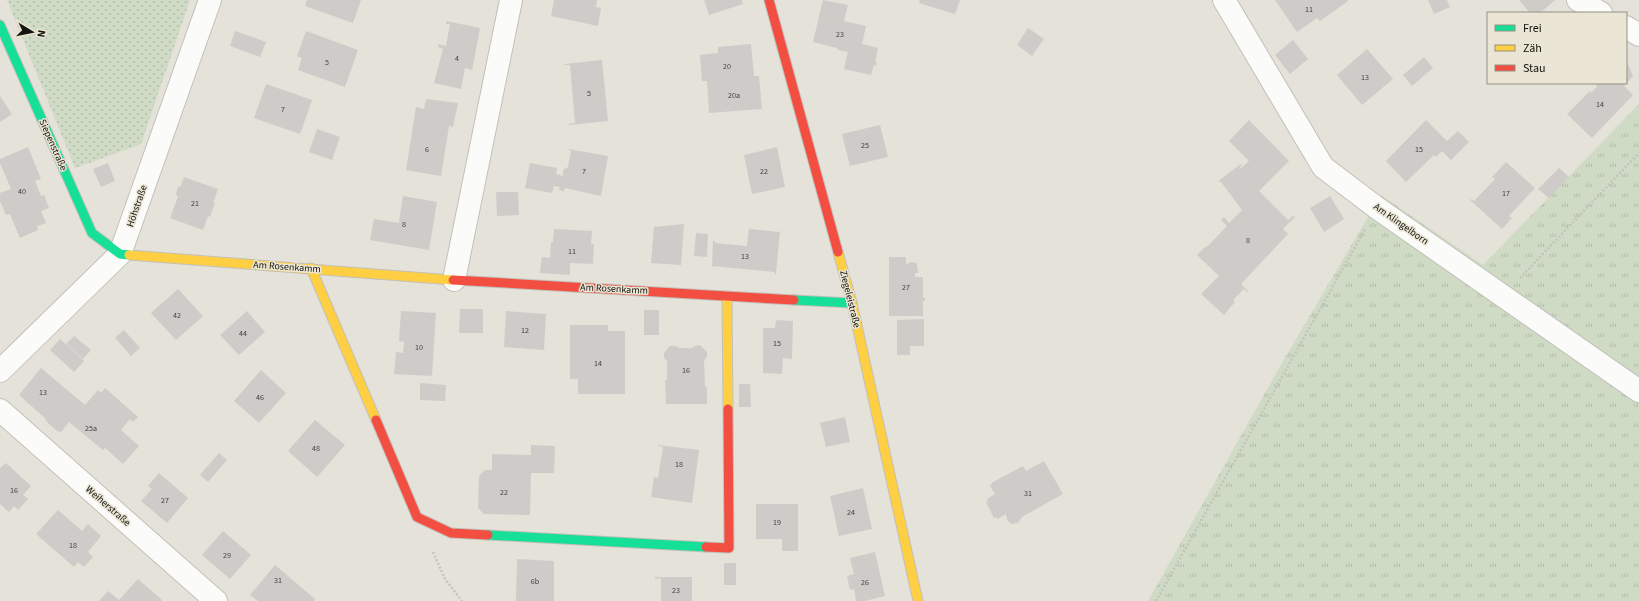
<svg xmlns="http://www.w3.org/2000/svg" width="1639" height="601" font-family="'Source Sans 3',sans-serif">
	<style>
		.grass { fill: url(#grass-tufts) }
		.park { fill: url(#park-dots) }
		.building { fill: #cecbc9 }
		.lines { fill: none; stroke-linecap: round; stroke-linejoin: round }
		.street-casing { stroke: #c2c0b9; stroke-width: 24 }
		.fast-casing { stroke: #c2c0b9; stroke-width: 11 }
		.slow-casing { stroke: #c2c0b9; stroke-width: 11 }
		.jam-casing { stroke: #c2c0b9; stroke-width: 11 }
		.path { stroke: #c3c3c0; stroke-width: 2.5; stroke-dasharray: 2 2; stroke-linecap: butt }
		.street { stroke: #fbfbf9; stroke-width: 22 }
		.fast { stroke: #16e098; stroke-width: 9 }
		.slow { stroke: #ffcf43; stroke-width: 9 }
		.jam { stroke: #f24e42; stroke-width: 9 }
		.labels { text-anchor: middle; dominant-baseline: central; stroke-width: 3; stroke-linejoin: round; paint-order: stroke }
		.number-label { font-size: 8px; fill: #44423d }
		.street-label { font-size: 10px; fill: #14130d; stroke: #eae5d4 }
	</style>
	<defs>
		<pattern id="grass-tufts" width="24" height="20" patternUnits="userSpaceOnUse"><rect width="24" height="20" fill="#cfdbc4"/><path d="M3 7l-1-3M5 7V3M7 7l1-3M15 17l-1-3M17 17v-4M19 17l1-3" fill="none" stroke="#b1bba7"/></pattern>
		<pattern id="park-dots" width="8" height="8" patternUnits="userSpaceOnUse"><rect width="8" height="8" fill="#cfdbc4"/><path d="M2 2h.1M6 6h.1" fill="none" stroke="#b1bba7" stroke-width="1.8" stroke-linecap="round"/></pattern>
	</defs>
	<rect width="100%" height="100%" fill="#e5e2d9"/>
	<polygon class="grass" points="1639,104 1639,601 1148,601 1279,368 1381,195 1483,265"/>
	<polygon class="park" points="7,0 190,0 141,144 75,168"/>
	<g class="building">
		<polygon points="307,0 361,0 353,23 305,6"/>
		<polygon points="554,0 597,0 596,7 601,8 598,26 551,16"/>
		<polygon points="704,0 742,0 743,4 709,15"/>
		<polygon points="823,0 848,5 844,21 866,26 862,44 878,48 875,62 877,62 876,66 874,65 871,75 844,69 848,52 838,50 837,48 813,42"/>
		<polygon points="920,0 960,0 955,14 919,3"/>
		<polygon points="1275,0 1348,0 1348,1 1320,21 1317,18 1297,32"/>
		<polygon points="1428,0 1447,0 1450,7 1434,14"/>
		<polygon points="1519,0 1555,0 1540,13 1530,13"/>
		<polygon points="446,21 480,28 472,70 465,68 461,89 434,83 443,49 438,47 438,44 446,46 450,24 446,24"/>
		<polygon points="1028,28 1044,39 1032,56 1017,45"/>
		<polygon points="235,31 266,42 260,57 230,46"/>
		<polygon points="306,31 358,50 345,87 298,70 302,58 297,56"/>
		<polygon points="1293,40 1308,59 1290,74 1275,55"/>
		<polygon points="751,44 754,76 759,76 762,109 709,113 707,81 702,81 700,55 718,53 718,47"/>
		<polygon points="1367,49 1393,79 1362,105 1337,75"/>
		<polygon points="1424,57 1433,68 1412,86 1403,75"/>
		<polygon points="602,60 608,121 569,125 569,124 575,123 570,65 565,65 564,64"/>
		<polygon points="1626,60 1633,76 1624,86 1633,95 1592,138 1567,114 1590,91 1591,93 1597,87 1595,83 1626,83"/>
		<polygon points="266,84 312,100 300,134 254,118"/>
		<polygon points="0,96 12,114 0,122"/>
		<polygon points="426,99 458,103 453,127 449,126 441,176 406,170 416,107 424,109"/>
		<polygon points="1249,120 1289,161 1259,191 1288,220 1293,216 1295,217 1283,229 1288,234 1241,284 1248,291 1247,292 1244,289 1233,300 1235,302 1224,315 1201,294 1219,276 1197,255 1206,246 1207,247 1227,226 1221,220 1224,217 1229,223 1242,210 1221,182 1218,181 1241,164 1242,165 1239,168 1240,169 1249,161 1229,141"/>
		<polygon points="1426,120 1447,141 1458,131 1469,142 1451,160 1442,151 1436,157 1434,155 1406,182 1386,161"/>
		<polygon points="880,125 888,157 850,166 842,134"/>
		<polygon points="317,129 340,137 332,160 309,152"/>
		<polygon points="28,147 41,179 35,181 41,196 44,195 49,208 41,211 46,223 37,226 38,230 20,238 10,214 6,215 0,201 0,193 11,189 0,163 0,159"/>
		<polygon points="777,147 785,187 752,194 744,155"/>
		<polygon points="568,149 608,156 601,196 565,188 564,191 559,190 560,187 554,186 552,193 525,188 530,163 557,168 556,174 563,176 563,170 568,167 571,151"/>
		<polygon points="1506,162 1535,188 1509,216 1512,218 1502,229 1470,200 1471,199 1474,201 1495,179 1492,177"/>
		<polygon points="108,163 115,181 101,187 93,169"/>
		<polygon points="1559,168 1569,177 1549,198 1538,189"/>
		<polygon points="184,177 218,189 213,203 215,203 210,217 208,216 203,230 170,218 178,197 176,194 178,187 181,186"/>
		<polygon points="496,192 518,192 519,215 497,216"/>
		<polygon points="403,196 437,202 429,250 370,240 374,219 399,223"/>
		<polygon points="1330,196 1344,219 1324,232 1310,208"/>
		<polygon points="684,224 681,265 651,263 654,227"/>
		<polygon points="749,228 750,229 778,232 780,231 776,274 774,274 775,272 713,266 712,268 713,241 715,241 715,243 747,246"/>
		<polygon points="554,229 592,231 591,244 594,244 593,264 570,263 570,275 540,273 542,257 550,258 551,242 553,242"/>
		<polygon points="696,233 708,234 707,257 694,256"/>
		<polygon points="889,257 906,257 906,264 910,263 910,262 917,263 918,273 915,273 915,277 923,277 923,298 925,298 925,301 923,301 923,316 889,316"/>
		<polygon points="178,289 203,316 176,340 151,313"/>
		<polygon points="460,309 483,309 483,333 459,333"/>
		<rect x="644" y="310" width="15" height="25"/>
		<polygon points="247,311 265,332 239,355 220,335"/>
		<polygon points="401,311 436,313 432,376 394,374 396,352 403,353 404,342 399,341"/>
		<polygon points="506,311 546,314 544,350 504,347"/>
		<polygon points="924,319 924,346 910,346 910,355 897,355 897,320"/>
		<polygon points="776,320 793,321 792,359 783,358 782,374 763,373 763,328 775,328"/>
		<polygon points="570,325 608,325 608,331 625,331 625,394 578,394 578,379 570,379"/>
		<polygon points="124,330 140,348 131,356 115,338"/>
		<polygon points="74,336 91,350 83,359 66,344"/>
		<polygon points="60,339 84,361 74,372 50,350"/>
		<polygon points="700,345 707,352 707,357 704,360 705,387 707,387 707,404 666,404 665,380 667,380 667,361 664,358 664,353 670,346 676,346 679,348 692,348 695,346"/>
		<polygon points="41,368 85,405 98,390 101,393 105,388 138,417 133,422 130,419 121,430 139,446 123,464 105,448 103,450 69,422 61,432 59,431 58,432 45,420 46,419 19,395"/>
		<polygon points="261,370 286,393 259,423 234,401"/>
		<polygon points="420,383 446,385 445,401 420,400"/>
		<polygon points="739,384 750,384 751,407 739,407"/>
		<polygon points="845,417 850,442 826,447 820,423"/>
		<polygon points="315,420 345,445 317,477 288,451"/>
		<polygon points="531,445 555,446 554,473 531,473 530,515 484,514 478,508 479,476 485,470 492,470 492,454 531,455"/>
		<polygon points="658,445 699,450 692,503 651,497 654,477 658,478 663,447 658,446"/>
		<polygon points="219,453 227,460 208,482 200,475"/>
		<polygon points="1044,461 1063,494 1022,517 1018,523 1011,524 1007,520 1006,514 998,519 996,517 994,518 986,502 988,501 987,499 995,494 990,486 993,482 1023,466 1026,471"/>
		<polygon points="6,463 31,486 23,495 28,499 18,510 14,506 9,512 0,504 0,468"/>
		<polygon points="159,473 188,498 167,523 141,501 152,489 148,486"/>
		<polygon points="863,488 872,529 839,536 830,496"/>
		<polygon points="756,504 798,504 798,551 782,551 782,539 756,539"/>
		<polygon points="58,510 82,531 88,524 101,536 88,552 93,557 84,567 78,562 74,567 36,534"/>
		<polygon points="223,531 251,555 230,579 202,555"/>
		<polygon points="875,552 885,596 865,601 856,601 854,589 850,590 847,576 854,574 850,558"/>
		<polygon points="517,559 554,561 554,601 516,601"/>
		<rect x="724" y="563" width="12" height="22"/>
		<polygon points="275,565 315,599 314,601 258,601 250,595"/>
		<polygon points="655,577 692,577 692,601 661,601 661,578 655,579"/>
		<polygon points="138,579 162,600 161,601 99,601 108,591 119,600"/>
	</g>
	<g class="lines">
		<g class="street-casing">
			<g id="street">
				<polyline points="1224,0 1323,167 1377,208 1639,391"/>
				<polyline points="1578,0 1601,13"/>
				<polyline points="1626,27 1639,35"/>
				<polyline points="454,280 511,0"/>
				<polyline points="0,371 120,254 210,0"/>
				<polyline points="0,410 216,601"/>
			</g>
		</g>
		<g class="fast-casing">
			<g id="fast">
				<polyline points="0,25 92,233 120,254 129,255"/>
				<polyline points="794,300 852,303"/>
				<polyline points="488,535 706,547"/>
			</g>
		</g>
		<g class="slow-casing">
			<g id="slow">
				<polyline points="838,252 852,303 918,601"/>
				<polyline points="129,255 453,280"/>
				<polyline points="311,268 376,420"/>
				<polyline points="727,296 728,409"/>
			</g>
		</g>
		<g class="jam-casing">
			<g id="jam">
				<polyline points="769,0 838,252"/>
				<polyline points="453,280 794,300"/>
				<polyline points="376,420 417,517 451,533 488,535"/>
				<polyline points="706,547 729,548 728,409"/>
			</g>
		</g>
		<g class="path">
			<polyline points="1520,278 1639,153"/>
			<polyline points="433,552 445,579 462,601"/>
			<polyline points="1156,601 1365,229"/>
		</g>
		<use href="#street" class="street"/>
		<use href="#fast" class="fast"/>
		<use href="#slow" class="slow"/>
		<use href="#jam" class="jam"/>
	</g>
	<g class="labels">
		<g class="number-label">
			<text x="1309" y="9">11</text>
			<text x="840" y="34">23</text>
			<text x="457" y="58">4</text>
			<text x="327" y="62">5</text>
			<text x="727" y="66">20</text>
			<text x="1365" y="77">13</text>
			<text x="589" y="93">5</text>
			<text x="734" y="95">20a</text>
			<text x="1600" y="104">14</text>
			<text x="283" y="109">7</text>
			<text x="865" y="145">25</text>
			<text x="427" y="149">6</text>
			<text x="1419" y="149">15</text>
			<text x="584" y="171">7</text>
			<text x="764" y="171">22</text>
			<text x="22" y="191">40</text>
			<text x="1506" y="193">17</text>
			<text x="195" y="203">21</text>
			<text x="404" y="224">8</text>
			<text x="1248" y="240">8</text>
			<text x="572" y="251">11</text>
			<text x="745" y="256">13</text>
			<text x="906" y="287">27</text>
			<text x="177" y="315">42</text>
			<text x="525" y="330">12</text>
			<text x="243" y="333">44</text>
			<text x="777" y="343">15</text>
			<text x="419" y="347">10</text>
			<text x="598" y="363">14</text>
			<text x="686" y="370">16</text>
			<text x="43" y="392">13</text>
			<text x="260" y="397">46</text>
			<text x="91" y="428">25a</text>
			<text x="316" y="448">48</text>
			<text x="679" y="464">18</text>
			<text x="14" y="490">16</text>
			<text x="504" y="492">22</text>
			<text x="1028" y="493">31</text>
			<text x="165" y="500">27</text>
			<text x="851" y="512">24</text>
			<text x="777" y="522">19</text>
			<text x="73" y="545">18</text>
			<text x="227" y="555">29</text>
			<text x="278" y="580">31</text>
			<text x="535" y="581">6b</text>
			<text x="865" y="582">26</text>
			<text x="676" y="590">23</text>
		</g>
		<g class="street-label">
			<text transform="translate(53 145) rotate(66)">Siepenstraße</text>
			<text transform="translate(137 206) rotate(-71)">Höhstraße</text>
			<text transform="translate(1401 224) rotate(35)">Am Klingelborn</text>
			<text transform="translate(287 267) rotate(4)">Am Rosenkamm</text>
			<text transform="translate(614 289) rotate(3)">Am Rosenkamm</text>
			<text transform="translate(850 299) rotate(76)">Ziegeleistraße</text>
			<text transform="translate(108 506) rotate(41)">Weiherstraße</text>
		</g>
	</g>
	<rect x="1487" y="12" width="140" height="72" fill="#eae5d4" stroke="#949184"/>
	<rect x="1495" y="25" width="20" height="6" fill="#16e098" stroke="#949184"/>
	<text x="1523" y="32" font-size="12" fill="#14130d">Frei</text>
	<rect x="1495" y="45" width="20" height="6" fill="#ffcf43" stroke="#949184"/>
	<text x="1523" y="52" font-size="12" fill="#14130d">Zäh</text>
	<rect x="1495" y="65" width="20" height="6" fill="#f24e42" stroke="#949184"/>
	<text x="1523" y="72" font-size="12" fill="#14130d">Stau</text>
	<g transform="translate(32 32) rotate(100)" stroke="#eae5d4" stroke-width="3" paint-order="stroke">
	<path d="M0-3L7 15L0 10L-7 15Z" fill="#14130d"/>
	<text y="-6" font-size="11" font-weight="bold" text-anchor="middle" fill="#14130d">N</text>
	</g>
</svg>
